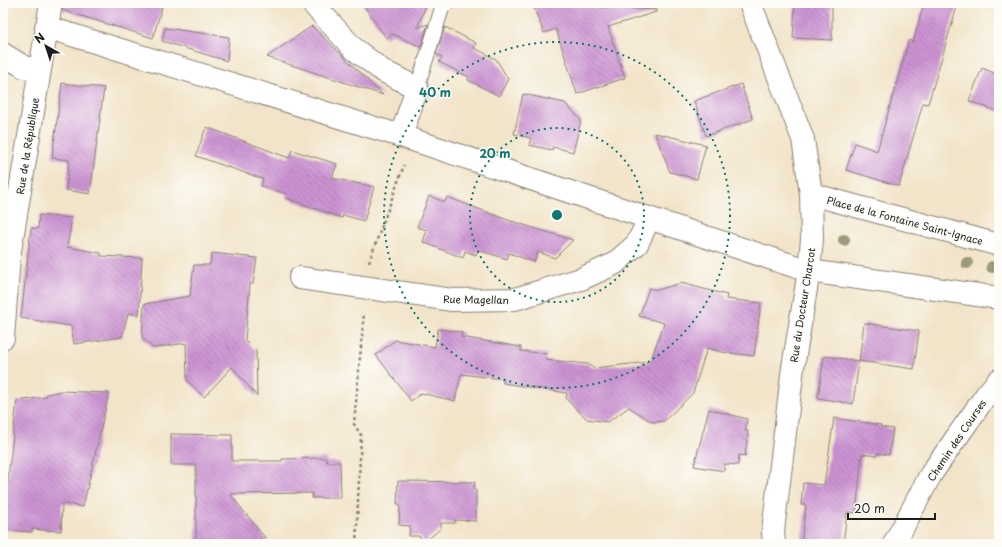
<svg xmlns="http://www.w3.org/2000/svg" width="1002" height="547" font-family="'Playpen Sans',sans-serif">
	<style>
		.building { fill: url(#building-back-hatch) }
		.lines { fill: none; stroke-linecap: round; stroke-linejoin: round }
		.lane-casing { stroke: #878072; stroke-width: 16 }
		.street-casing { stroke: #878072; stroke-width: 24 }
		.secondary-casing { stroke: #878072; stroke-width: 24 }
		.path { stroke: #878072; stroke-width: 2.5; stroke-dasharray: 3 3; stroke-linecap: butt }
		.lane { stroke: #fff; stroke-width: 14 }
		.street { stroke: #fff; stroke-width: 22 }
		.secondary { stroke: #fff; stroke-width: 22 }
		.tree { fill: #9b9b7c }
		.ring { fill: none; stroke: #0f766e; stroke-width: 2; stroke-dasharray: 2 4 }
		.labels { text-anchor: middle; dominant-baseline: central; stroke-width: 3; stroke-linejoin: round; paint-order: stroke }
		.street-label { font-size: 10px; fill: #1c1c1c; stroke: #fdfcf7 }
		.centre { fill: #0f766e; stroke: #fdfcf7; stroke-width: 2 }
		.ring-label { font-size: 12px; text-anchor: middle; font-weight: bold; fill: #0f766e; stroke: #fdfcf7; stroke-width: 3; stroke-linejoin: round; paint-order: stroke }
	</style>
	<defs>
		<pattern id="building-back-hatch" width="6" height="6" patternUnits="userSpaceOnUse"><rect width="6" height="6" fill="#cc93d3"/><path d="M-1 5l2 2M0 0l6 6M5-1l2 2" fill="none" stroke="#a577aa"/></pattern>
	</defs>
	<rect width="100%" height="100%" fill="#fdfcf7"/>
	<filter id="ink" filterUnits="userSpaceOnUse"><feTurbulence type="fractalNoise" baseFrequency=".025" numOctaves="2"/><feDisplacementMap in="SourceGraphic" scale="8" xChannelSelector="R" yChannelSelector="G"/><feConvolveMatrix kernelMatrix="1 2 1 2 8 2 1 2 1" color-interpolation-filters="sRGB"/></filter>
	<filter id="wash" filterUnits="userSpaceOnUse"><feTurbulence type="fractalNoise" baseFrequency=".012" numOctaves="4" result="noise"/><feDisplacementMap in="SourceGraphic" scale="16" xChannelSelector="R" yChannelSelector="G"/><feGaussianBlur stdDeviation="0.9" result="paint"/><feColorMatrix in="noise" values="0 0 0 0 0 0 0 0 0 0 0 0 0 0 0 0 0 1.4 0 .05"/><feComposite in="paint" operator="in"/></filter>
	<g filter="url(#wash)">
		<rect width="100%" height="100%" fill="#f2e4c9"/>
		<g id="blocks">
			<g class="building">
				<polygon points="63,3 163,3 153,38 62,10"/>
				<polygon points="362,3 427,3 417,28 428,24 421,47 393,34 386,38"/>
				<polygon points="532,3 598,3 598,7 656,10 656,12 608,27 625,78 577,94 556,29 544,33"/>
				<polygon points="795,3 832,3 832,40 793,38"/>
				<polygon points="924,3 958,3 928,104 923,103 899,186 846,170 855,143 877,151 909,40 913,42"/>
				<polygon points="312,26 383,95 267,57"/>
				<polygon points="445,27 476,43 474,48 496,59 508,79 499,96 468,80 469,77 439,62 442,57 436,54"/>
				<polygon points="165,28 229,37 227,61 162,41"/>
				<polygon points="982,68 999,75 999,112 969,101"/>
				<polygon points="62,83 104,88 90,194 66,190 69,160 52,158"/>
				<polygon points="741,84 753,119 706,136 694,101"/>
				<polygon points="523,94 565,103 581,120 573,152 553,147 552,150 529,145 531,138 514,134"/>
				<polygon points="206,127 289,158 292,150 337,164 332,178 374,187 364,221 343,215 342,218 286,198 287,194 261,186 263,179 196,156"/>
				<polygon points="655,133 706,145 697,179 670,172"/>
				<polygon points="429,196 445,202 447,197 508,220 573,240 555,258 538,252 534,262 509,253 507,259 478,250 476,255 465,251 463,258 423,242 427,230 417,227"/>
				<polygon points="39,215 72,218 67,247 101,253 101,256 142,258 139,315 128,313 122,337 74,344 71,326 21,318 31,228 38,229"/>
				<polygon points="212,253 257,258 253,284 250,284 245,340 256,351 257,396 232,367 204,397 187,380 186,343 153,348 142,337 144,304 190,296 194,265 210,265"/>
				<polygon points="681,283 727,295 726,299 761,303 754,356 722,352 707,348 693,393 664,421 652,422 629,407 608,422 587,419 566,399 567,393 503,383 503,379 461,374 455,401 421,393 411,401 376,355 395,340 435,347 438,329 462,332 461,337 521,347 521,351 547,354 545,360 588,364 593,368 650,362 664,323 639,316 649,288 657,290"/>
				<polygon points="864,323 919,331 914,369 859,361"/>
				<polygon points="824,356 859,361 853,404 818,398"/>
				<polygon points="61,391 109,393 83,507 62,503 61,531 32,529 32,532 5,530 6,496 17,401 46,397 47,394"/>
				<polygon points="709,409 747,419 745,431 748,431 745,456 739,455 738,465 724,464 724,471 694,466"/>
				<polygon points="834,418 881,425 881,427 893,429 889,455 877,453 877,456 862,454 856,513 847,512 843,544 801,544 806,505 801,505 803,483 824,485"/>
				<polygon points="171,434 232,435 232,461 282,461 282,459 326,458 327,462 340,462 341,498 312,498 312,493 230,494 270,544 196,544 196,465 171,465"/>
				<polygon points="398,481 475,482 474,490 476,490 476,521 455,520 455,523 441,523 441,528 425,542 419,536 409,536 410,526 399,525 400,504 397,504"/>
			</g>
		</g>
	</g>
	<g filter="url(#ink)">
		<use href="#blocks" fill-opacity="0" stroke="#878072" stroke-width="1"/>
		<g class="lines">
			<g class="lane-casing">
				<polyline id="lane" points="417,88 443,5 449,3"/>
			</g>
			<g class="street-casing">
				<g id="street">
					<polyline points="312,3 353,48 383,71 417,88 401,136"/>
					<polyline points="750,3 803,139 811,194 812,239 809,271 793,367 773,531 774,544"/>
					<polyline points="46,27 401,136 809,271 999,298"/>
					<polyline points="3,54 24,67 39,70"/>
					<polyline points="811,194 999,245"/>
					<polyline points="300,278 452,300 515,299 581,279 614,264 637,244 649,219"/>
					<polyline points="894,544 931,474 987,394 999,380"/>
				</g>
			</g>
			<g class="secondary-casing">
				<polyline id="secondary" points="3,338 9,257 51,3"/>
			</g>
			<g class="path">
				<polyline points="369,262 404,165"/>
				<polyline points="356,544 361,435 354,424 364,313"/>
			</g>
			<use href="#lane" class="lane"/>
			<use href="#street" class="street"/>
			<use href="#secondary" class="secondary"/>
		</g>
		<g class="tree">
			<circle cx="844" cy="240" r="6"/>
			<circle cx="967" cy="263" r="6"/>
			<circle cx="992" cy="267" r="6"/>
		</g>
	</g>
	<g class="ring">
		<circle cx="557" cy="215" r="87"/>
		<circle cx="557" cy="215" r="173"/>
	</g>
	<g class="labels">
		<g class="street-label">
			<text transform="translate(27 146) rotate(-81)">Rue de la République</text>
			<text transform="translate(905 220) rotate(15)">Place de la Fontaine Saint-Ignace</text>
			<text transform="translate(476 299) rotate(1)">Rue Magellan</text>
			<text transform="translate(802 305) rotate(-81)">Rue du Docteur Charcot</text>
			<text transform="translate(956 440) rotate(-56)">Chemin des Courses</text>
		</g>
	</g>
	<circle cx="557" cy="215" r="6" class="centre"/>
	<g class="ring-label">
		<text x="435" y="97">40 m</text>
		<text x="495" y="158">20 m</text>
	</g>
	<rect width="1002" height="547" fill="none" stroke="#fdfcf7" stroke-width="16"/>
	<g transform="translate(46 46) rotate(321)" stroke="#fdfcf7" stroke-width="3" paint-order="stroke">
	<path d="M0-3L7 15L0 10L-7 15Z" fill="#1c1c1c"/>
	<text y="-6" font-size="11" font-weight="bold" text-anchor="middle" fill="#1c1c1c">N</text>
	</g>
	<path d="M848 513v6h87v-6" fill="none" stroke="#1c1c1c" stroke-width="2"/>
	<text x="854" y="513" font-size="12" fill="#1c1c1c" stroke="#fdfcf7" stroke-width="3" paint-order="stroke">20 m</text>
</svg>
